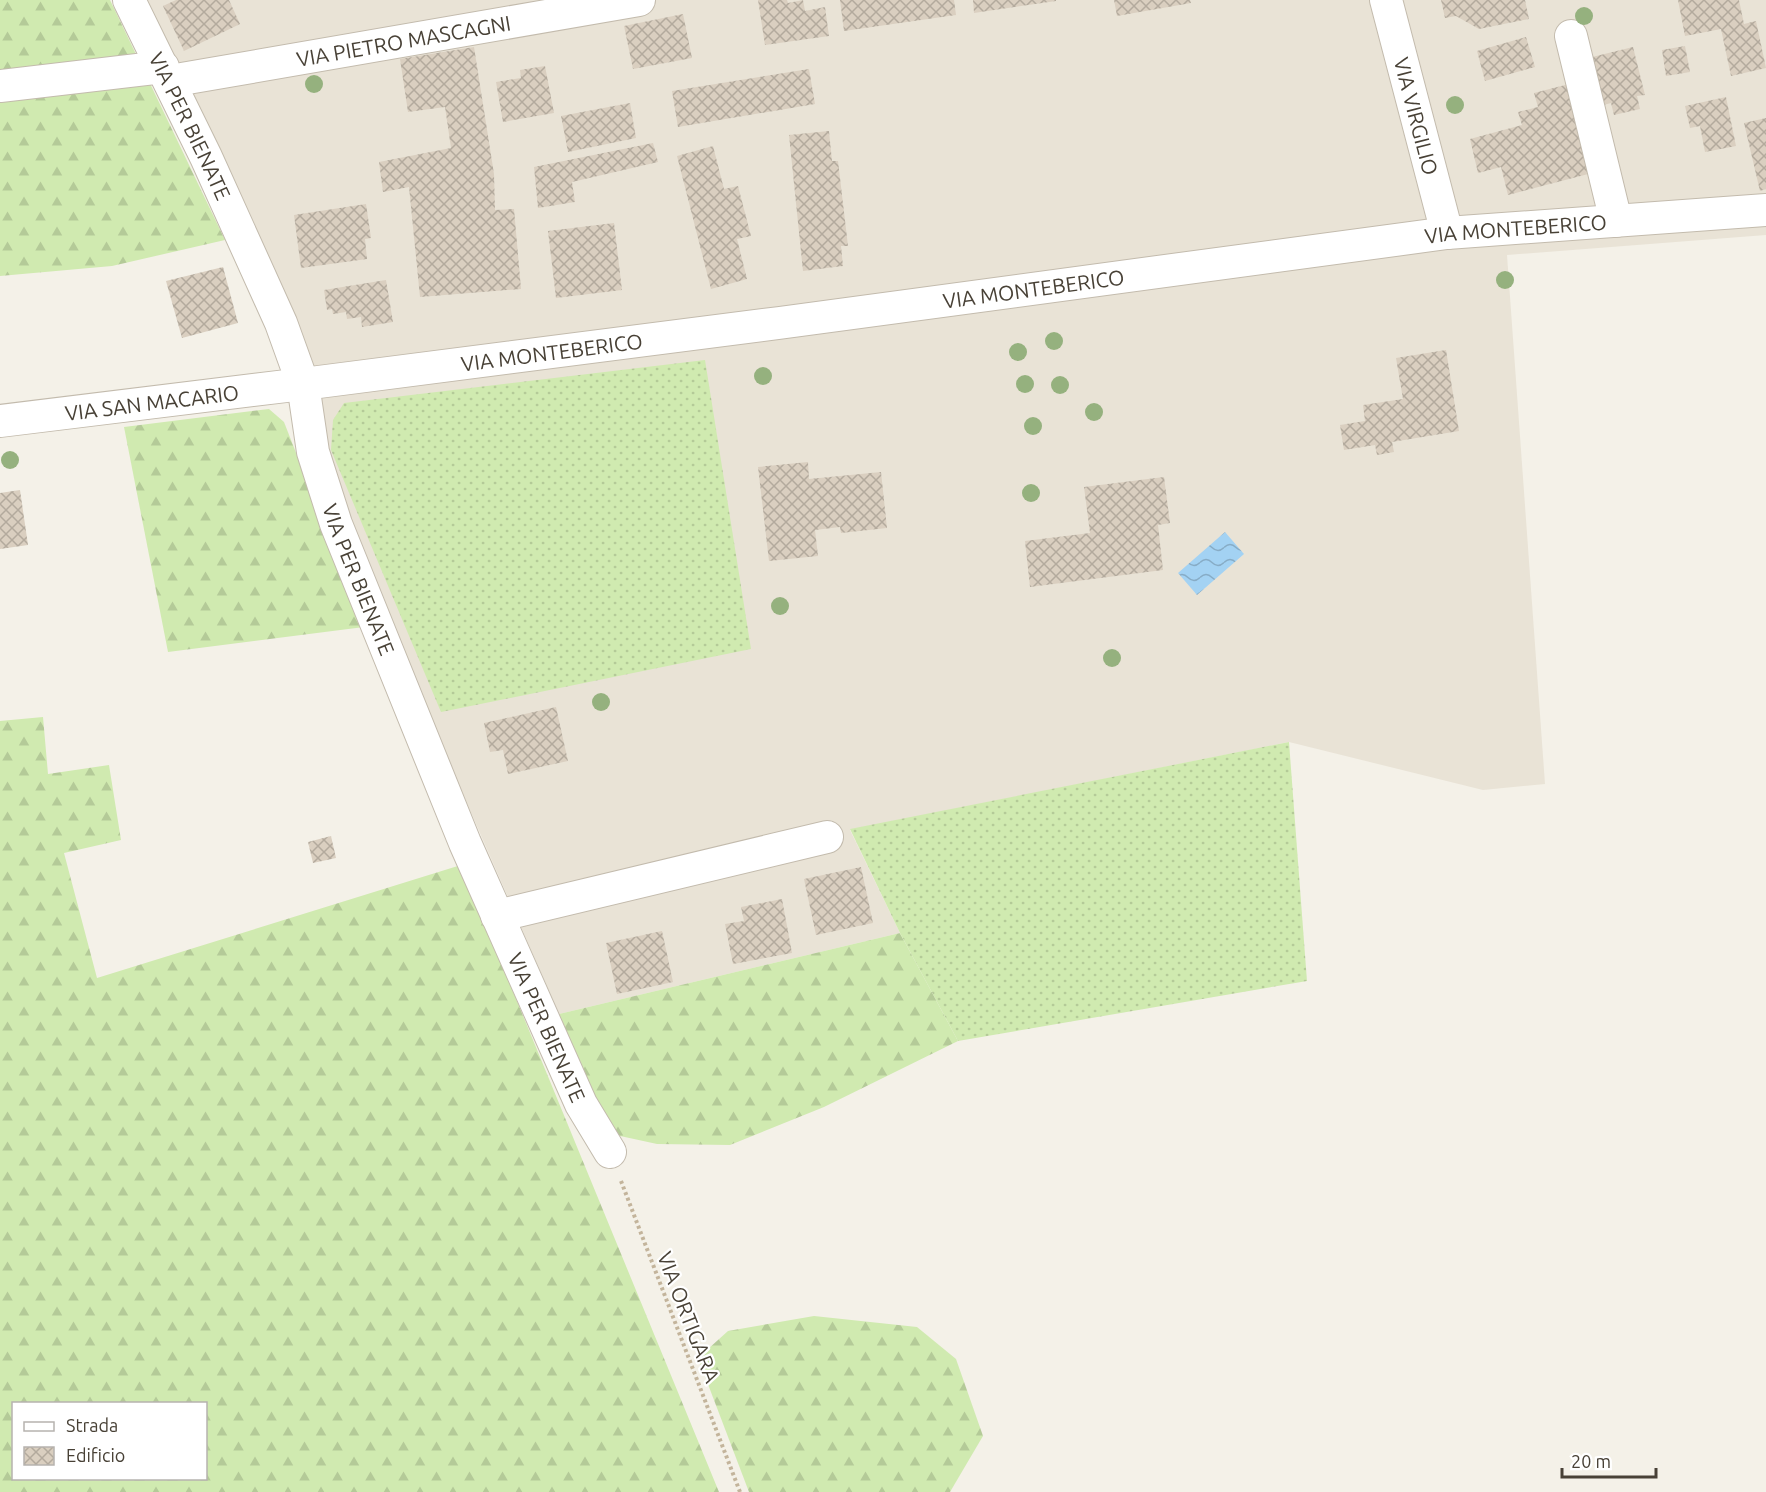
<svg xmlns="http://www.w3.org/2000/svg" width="1766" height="1492" font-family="Ubuntu,sans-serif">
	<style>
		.residential { fill: #e9e3d6 }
		.grass { fill: url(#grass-dots) }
		.forest { fill: url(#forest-firs); fill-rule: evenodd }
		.water { fill: url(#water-waves) }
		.building { fill: url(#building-cross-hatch) }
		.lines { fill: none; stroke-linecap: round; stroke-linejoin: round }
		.minor-casing { stroke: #c3bbad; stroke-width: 34 }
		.path { stroke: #c3b49b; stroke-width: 4; stroke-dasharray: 3 3; stroke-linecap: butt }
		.minor { stroke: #fff; stroke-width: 32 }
		.tree { fill: #95b17e }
		.labels { text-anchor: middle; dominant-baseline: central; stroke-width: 4.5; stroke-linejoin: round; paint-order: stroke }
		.street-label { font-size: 21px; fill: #484136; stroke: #fff }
	</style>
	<defs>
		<pattern id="grass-dots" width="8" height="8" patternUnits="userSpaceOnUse" patternTransform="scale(1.5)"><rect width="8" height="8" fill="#d0eab0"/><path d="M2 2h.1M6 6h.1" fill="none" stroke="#b4ca98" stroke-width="1.8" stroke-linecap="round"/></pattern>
		<pattern id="forest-firs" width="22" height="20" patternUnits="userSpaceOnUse" patternTransform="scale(1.5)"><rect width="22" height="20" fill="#d0eab0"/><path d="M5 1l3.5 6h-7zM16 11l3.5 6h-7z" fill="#b4ca98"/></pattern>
		<pattern id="water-waves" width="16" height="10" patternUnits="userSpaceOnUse" patternTransform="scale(1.5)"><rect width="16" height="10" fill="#a3d2f3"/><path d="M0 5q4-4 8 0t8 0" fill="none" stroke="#87acc6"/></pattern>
		<pattern id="building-cross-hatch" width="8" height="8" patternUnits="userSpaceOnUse" patternTransform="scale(1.5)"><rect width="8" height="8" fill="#dacfc0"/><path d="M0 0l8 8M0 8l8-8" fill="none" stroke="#b3aa9d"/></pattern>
	</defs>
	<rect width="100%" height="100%" fill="#f4f1e8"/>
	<polygon class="residential" points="129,0 1766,0 1766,235 1507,255 1545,784 1483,790 1289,742 850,830 900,933 559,1014 321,469 303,384"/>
	<g class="grass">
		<polygon points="705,360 751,649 441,712 331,450 333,420 344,403"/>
		<polygon points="1289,742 1307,981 958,1041 900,933 850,829"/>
	</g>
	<g class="forest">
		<polygon points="0,0 110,0 225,240 112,266 0,276"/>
		<polygon points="269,409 284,422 364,627 168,652 124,427"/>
		<path d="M43,717L48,774L109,765L121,840L64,853L97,978L461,865L719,1492H0V721ZM14,1404H206V1478H14Z"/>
		<polygon points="900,933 958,1041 824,1107 730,1145 657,1144 611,1134 559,1014"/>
		<polygon points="814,1316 917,1327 956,1359 983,1436 950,1492 749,1492 698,1358 728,1331"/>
	</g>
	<polygon class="water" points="1225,532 1244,554 1197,595 1178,573"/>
	<g class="building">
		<polygon points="176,0 229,0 240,24 184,51 163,6"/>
		<polygon points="758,0 787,0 788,3 803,0 805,11 825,7 829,36 765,45"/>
		<polygon points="840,0 954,0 956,15 844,31"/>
		<polygon points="973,0 1056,0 1056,1 974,13"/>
		<polygon points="1114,0 1190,0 1191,3 1117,16"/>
		<polygon points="1441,0 1525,0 1529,19 1479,29 1456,16 1445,18"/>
		<polygon points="1678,0 1739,0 1744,24 1756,21 1766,68 1731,76 1721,29 1685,36"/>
		<polygon points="683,14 692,58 633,69 624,26"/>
		<polygon points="1526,37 1535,67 1485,81 1477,51"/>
		<polygon points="1685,46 1690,72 1666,76 1662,50"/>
		<polygon points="474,47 494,174 495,210 514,209 521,289 420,297 409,187 383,192 379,162 451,148 445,107 408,112 400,59"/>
		<polygon points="1633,47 1645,95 1637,96 1640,109 1614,115 1611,103 1596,107 1584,59"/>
		<polygon points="545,66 554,113 503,122 496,82 521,78 520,70"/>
		<polygon points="809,69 815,104 678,127 672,91"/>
		<polygon points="1569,84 1592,173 1508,195 1501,167 1478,173 1470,139 1522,125 1518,112 1538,107 1534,93"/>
		<polygon points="1726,97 1736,146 1705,152 1700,126 1690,128 1685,106"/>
		<polygon points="630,103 636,138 568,152 561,116"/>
		<polygon points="1766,118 1766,189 1760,191 1744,123"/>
		<polygon points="829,131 832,161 838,161 848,246 841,246 843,266 803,271 789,135"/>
		<polygon points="653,143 658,162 572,182 575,202 538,208 534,167"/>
		<polygon points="713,146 724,189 738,186 751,236 737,239 747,279 711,289 677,156"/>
		<polygon points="366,204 371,238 365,239 367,259 301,268 294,215"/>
		<polygon points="614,223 622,290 556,298 548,231"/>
		<polygon points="223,267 238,323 182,338 166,281"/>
		<polygon points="386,280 393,322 362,327 361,317 347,319 346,312 333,314 332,309 327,310 324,290"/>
		<polygon points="1446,350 1459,431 1392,442 1394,452 1377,455 1375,445 1344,450 1340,425 1365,421 1363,405 1403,399 1396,358"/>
		<polygon points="808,462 809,479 881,472 887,528 841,533 840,527 815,530 818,556 769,561 758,467"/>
		<polygon points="1164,477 1170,523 1158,525 1163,570 1030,587 1025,541 1090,533 1084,487"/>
		<polygon points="20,490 28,545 0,549 0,493"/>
		<polygon points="556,707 568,761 508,774 503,750 490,752 484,723"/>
		<polygon points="331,836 336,858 313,863 308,842"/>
		<polygon points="861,867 873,923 816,935 804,879"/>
		<polygon points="782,899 792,953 733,964 725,924 744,921 741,907"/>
		<polygon points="662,931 673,982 617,994 606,943"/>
	</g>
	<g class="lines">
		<g class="minor-casing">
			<g id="minor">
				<path id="s1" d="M129,0L206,157L281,323L303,384L313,452L336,524L465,843L581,1104L610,1152"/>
				<path id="s2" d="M1386,0L1447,233"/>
				<polyline points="1571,36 1616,221"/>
				<path id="s3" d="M170,81L639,0"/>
				<polyline points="0,86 163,67"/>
				<path id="s4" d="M0,421L303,384L779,323L1447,233L1766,210"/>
				<polyline points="497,916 827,837"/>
			</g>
		</g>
		<polyline class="path" points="621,1181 740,1492"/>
		<use href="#minor" class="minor"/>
	</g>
	<g class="tree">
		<circle cx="1584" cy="16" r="9"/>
		<circle cx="314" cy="84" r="9"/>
		<circle cx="1455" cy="105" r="9"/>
		<circle cx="1505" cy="280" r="9"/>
		<circle cx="1054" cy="341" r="9"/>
		<circle cx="1018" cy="352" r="9"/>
		<circle cx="763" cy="376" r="9"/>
		<circle cx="1025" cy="384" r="9"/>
		<circle cx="1060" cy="385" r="9"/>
		<circle cx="1094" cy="412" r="9"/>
		<circle cx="1033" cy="426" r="9"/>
		<circle cx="10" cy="460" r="9"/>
		<circle cx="1031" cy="493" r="9"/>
		<circle cx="780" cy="606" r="9"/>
		<circle cx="1112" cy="658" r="9"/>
		<circle cx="601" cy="702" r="9"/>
	</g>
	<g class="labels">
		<g class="street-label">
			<text stroke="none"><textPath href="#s3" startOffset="237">VIA PIETRO MASCAGNI</textPath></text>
			<text stroke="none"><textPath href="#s2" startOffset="120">VIA VIRGILIO</textPath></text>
			<text stroke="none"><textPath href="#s1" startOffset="140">VIA PER BIENATE</textPath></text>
			<text stroke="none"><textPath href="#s4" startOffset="1528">VIA MONTEBERICO</textPath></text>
			<text stroke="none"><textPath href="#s4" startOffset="1042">VIA MONTEBERICO</textPath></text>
			<text stroke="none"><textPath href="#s4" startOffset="556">VIA MONTEBERICO</textPath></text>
			<text stroke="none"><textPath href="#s4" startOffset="153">VIA SAN MACARIO</textPath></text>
			<text stroke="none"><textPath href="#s1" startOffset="626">VIA PER BIENATE</textPath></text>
			<text stroke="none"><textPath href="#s1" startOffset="1112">VIA PER BIENATE</textPath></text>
			<text transform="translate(689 1317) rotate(69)">VIA ORTIGARA</text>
		</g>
	</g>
	<rect x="12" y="1402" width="195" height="78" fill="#ffffff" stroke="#b6b3af" stroke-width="1.5"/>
	<rect x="24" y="1422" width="30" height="9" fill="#ffffff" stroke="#b6b3af" stroke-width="1.5"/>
	<text x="66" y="1432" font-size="18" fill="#484136">Strada</text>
	<rect x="24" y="1447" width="30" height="18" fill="url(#building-cross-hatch)" stroke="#b6b3af" stroke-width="1.5"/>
	<text x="66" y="1462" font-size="18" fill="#484136">Edificio</text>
	<path d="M1562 1468v9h94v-9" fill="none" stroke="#484136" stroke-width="3"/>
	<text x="1571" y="1468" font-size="18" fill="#484136" stroke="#ffffff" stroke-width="4.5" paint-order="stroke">20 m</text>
</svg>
